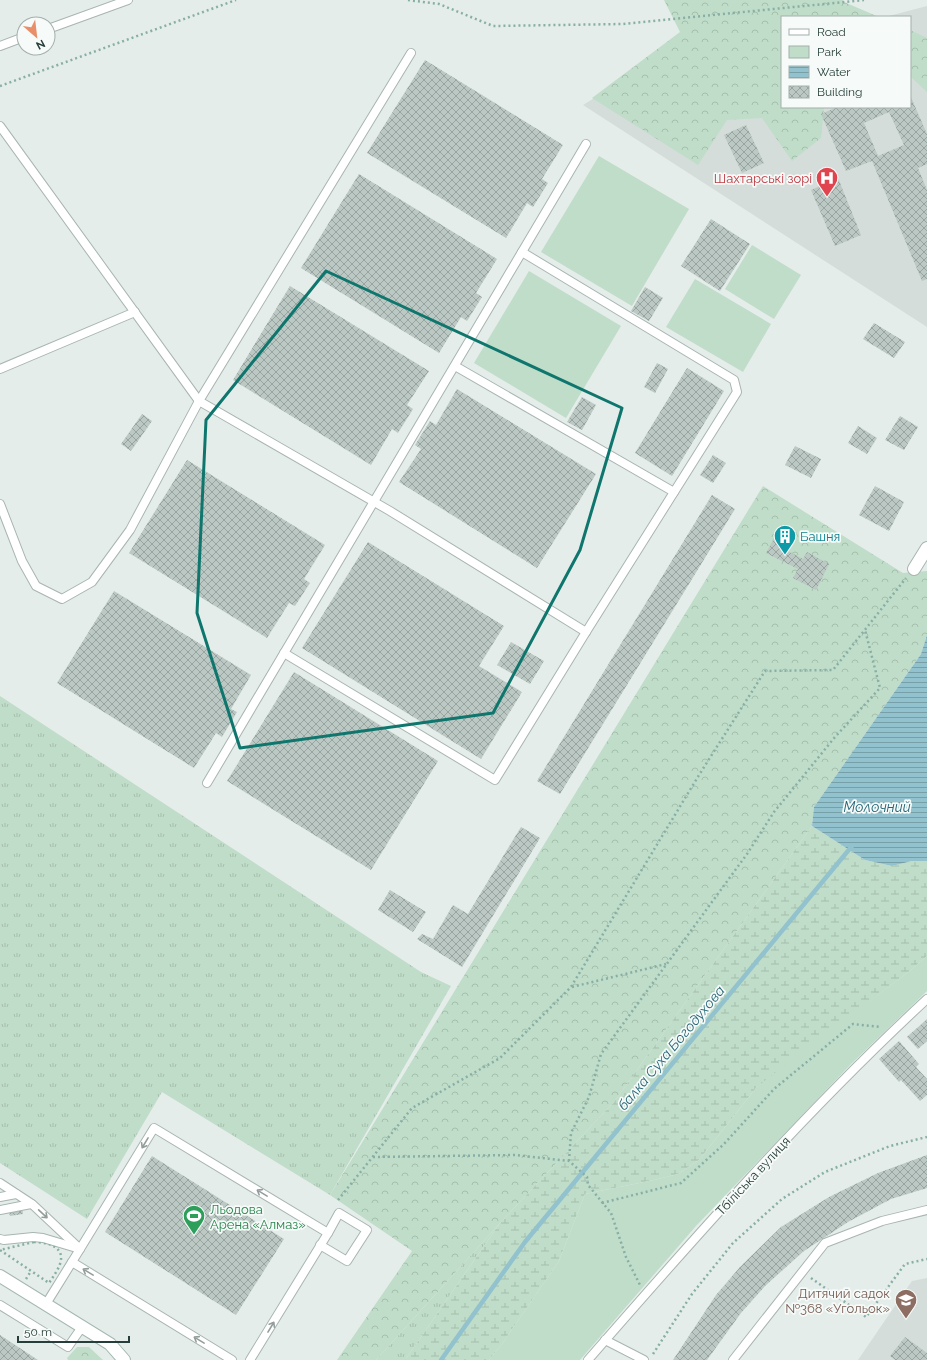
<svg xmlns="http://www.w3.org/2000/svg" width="927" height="1360" font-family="Raleway,sans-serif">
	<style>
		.built { fill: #d4ddd9 }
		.grass { fill: url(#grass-tufts) }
		.forest { fill: url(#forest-crowns) }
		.wetland { fill: url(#wetland-marsh) }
		.green { fill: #c0ddc9 }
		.water { fill: url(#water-rules) }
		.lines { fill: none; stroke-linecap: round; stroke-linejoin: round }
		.stream { stroke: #92c2ce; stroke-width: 4.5 }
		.building { fill: url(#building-cross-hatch); fill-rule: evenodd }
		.lane-casing { stroke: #a8b5b1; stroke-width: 10 }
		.street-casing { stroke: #a8b5b1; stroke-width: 14 }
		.secondary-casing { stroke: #a5b8b2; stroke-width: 14 }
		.path { stroke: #88afa5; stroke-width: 2.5; stroke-dasharray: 2 3; stroke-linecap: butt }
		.lane { stroke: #fff; stroke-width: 8 }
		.street { stroke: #fff; stroke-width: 12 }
		.secondary { stroke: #fff; stroke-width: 12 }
		.oneway { stroke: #929e9c }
		.marked { fill: none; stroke: #0f766e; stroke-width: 3; stroke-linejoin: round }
		.labels { text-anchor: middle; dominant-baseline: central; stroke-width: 3.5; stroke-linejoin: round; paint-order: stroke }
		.health-label { font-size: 13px; fill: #be3a42; stroke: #f6faf8; text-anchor: end }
		.culture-label { font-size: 13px; fill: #0d838f; stroke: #f6faf8; text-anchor: start }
		.street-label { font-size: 13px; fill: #263e39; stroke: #f6faf8 }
		.leisure-label { font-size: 13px; fill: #27864d; stroke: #f6faf8; text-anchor: start }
		.education-label { font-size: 13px; fill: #785e54; stroke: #f6faf8; text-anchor: end }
		.water-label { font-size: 14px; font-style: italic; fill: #236477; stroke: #f6faf8 }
	</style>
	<defs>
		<pattern id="grass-tufts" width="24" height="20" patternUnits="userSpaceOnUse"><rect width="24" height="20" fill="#c0ddc9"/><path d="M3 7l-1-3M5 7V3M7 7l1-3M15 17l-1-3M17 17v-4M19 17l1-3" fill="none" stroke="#a5bfad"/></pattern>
		<pattern id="forest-crowns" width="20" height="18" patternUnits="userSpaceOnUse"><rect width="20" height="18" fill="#c0ddc9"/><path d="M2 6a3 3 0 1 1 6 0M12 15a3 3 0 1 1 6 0" fill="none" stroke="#a5bfad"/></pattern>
		<pattern id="wetland-marsh" width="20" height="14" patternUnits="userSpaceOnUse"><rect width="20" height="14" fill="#c0ddc9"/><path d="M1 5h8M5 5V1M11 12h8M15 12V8" fill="none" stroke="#a5bfad"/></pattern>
		<pattern id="water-rules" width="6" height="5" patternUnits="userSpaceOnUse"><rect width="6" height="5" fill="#92c2ce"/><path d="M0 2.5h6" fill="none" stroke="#779fa8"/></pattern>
		<pattern id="building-cross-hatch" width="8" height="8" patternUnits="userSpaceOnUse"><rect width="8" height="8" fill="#bbc8c3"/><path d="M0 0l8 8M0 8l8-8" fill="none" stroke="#98a49f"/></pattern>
	</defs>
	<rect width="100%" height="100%" fill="#e5edea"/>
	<g class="built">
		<polygon points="927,6 927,327 583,105 690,39 782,107 910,107 910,17 885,17"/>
		<polygon points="927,1278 927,1360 858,1360 912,1281"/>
	</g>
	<g class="grass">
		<polygon points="0,696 421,972 451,986 330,1195 162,1092 87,1219 0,1163"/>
		<polygon points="500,1223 405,1360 376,1360"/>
	</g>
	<g class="forest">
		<polygon points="664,0 843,0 844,2 879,17 782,17 782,107 826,107 824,108 821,138 792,161 762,118 727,120 698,165 592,98 680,32"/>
		<polygon points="910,30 927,38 927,92 910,76"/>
		<polygon points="763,486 903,573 927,571 927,635 921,654 814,807 812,826 614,1102 500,1223 376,1360 337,1360 412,1251 330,1195"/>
		<polygon points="77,1347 89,1347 103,1360 68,1360 67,1358"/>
	</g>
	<polygon class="wetland" points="812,826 865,860 892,866 912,861 927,861 927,956 911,970 756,1088 699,1160 678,1174 654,1180 585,1194 559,1261 502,1344 489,1360 405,1360 500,1223 614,1102"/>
	<g class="green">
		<polygon points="599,156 689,209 632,306 541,252"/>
		<polygon points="752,245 801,275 774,319 725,289"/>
		<polygon points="529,271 621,326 566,418 474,363"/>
		<polygon points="695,279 771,324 743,372 666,327"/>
		<polygon points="927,956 927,991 851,1064 696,1226 580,1360 489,1360 502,1344 559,1261 585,1194 654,1180 678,1174 699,1160 756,1088 791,1060 911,970"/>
	</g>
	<polygon class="water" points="927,635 927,861 912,861 892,866 865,860 812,826 814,807 921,654"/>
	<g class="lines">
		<polyline class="stream" points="441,1360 525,1242 852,846"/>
	</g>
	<g class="building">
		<polygon points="425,60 563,145 542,179 548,183 533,207 527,203 506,238 367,153"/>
		<path d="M910,95L927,134V164L918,168L927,190V279L922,281L872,161L846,171L821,114L837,107H910ZM889,112L904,145L878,156L864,123Z"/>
		<polygon points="746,125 764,163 742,173 724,135"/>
		<polygon points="359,174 497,259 476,293 482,297 467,321 461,317 439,353 301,268"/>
		<polygon points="838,178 861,235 835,246 811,190"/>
		<polygon points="711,219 750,244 720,291 681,266"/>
		<polygon points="290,286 429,371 407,405 413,409 398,433 392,429 371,465 233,380"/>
		<polygon points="645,287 663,298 649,321 631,311"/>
		<polygon points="874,323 905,342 894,358 863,339"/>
		<polygon points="657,363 668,369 655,393 644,387"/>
		<polygon points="687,368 724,391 672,476 635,453"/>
		<polygon points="457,389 596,474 537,568 399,482 421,449 415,445 430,421 436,425"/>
		<polygon points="582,397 596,405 582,430 567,422"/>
		<polygon points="142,414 152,421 131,451 121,444"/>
		<polygon points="900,416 918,427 904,450 885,440"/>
		<polygon points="858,426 877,438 867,454 848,443"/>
		<polygon points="795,446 821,459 811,478 785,465"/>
		<polygon points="713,455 726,463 713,483 700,475"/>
		<polygon points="187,460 325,545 304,579 310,583 295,606 289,603 267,638 129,553"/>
		<polygon points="875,486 904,502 889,531 859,515"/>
		<polygon points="712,495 735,509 560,794 537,781"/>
		<polygon points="781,525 797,533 788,551 803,559 807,552 829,564 816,590 793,578 798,569 766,553"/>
		<polygon points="368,542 504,626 479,666 522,692 481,759 302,648"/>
		<polygon points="114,591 251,675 231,709 237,712 222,737 216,733 194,768 57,683"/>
		<polygon points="511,642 544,661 530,684 497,665"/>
		<polygon points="294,672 438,761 371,870 227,781"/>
		<polygon points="521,827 540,838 462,967 417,939 422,934 433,939 453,905 468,914"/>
		<polygon points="390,890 426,912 413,932 378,910"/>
		<polygon points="927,1019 927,1041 918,1049 907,1037"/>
		<polygon points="899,1041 919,1064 916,1067 927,1079 927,1095 920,1101 901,1080 899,1082 879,1059"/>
		<polygon points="927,1155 927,1188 891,1199 848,1222 804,1251 765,1286 741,1313 707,1360 673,1360 716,1295 740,1267 781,1227 829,1197 878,1173"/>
		<polygon points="152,1156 284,1239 236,1315 105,1232"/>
		<polygon points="22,1206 23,1214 10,1216 8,1209"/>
		<polygon points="0,1335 38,1360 0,1360"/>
		<polygon points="905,1337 927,1353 927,1360 895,1360 890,1356"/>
	</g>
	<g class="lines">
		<g class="lane-casing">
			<g id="lane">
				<polyline points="48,29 128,0"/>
				<polyline points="0,46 24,37"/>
				<polyline points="0,126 199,401 390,511 586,632"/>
				<polyline points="455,366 674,492"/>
				<polyline points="0,369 135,312"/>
				<polyline points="0,504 22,561 36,586 62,599 92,582 130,530 199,401 411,53"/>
				<polyline points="284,653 495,780 586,632 737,392 734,380 522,252"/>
				<polyline points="207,783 586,144"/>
				<polyline points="0,1183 32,1204 80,1249 72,1262"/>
				<polyline points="0,1197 16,1194"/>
				<polyline points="0,1210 31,1204"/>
				<polyline points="0,1239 4,1240 33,1237 43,1238 80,1249 154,1128 328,1233 250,1360"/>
				<polyline points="320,1245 347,1261 367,1230 339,1213 328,1233"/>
				<polyline points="46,1304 72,1262 232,1360"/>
				<polyline points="0,1305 68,1347 82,1327"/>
				<polyline points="605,1340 644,1360"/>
				<path d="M588,1360C696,1236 806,1111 927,999"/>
				<polyline points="733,1360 825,1243 882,1221 927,1210"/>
			</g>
		</g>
		<g class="street-casing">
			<polyline id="street" points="914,569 927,548"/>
		</g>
		<g class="secondary-casing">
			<polyline id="secondary" points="0,1276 110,1344 124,1360"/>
		</g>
		<g class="path">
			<polyline points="408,0 439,4 493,26 623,24 864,0"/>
			<polyline points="0,86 236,0"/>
			<polyline points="572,987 666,964"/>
			<polyline points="373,1157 515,1155 569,1161 587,1177 588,1185 611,1213 626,1257 640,1285"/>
			<polyline points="569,1161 571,1133 589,1097 601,1054 747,854 774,812 835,737 880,688 865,630"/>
			<polyline points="338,1200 412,1108 500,1058 571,987 699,775 765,671 833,670 906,578"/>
			<polyline points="602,1203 681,1183 724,1144 774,1089 853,1024 881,1027"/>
			<path d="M34,1242C46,1242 66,1246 60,1264C58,1270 53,1277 49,1283L0,1250Z"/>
			<polyline points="811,1278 866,1317 905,1264 927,1259"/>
			<polyline points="26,1279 31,1271"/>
			<polyline points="653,1354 692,1294 733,1243 782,1199 825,1172 890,1146 927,1137"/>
		</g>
		<use href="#lane" class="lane"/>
		<use href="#street" class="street"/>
		<use href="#secondary" class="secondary"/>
	</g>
	<defs><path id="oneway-shaft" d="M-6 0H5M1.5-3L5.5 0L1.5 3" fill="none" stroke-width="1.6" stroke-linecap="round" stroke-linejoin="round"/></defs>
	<g class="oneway">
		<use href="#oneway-shaft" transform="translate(145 1143) rotate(121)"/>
		<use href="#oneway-shaft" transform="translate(262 1193) rotate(-149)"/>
		<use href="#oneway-shaft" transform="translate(43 1214) rotate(43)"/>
		<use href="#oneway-shaft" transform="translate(88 1272) rotate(-149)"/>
		<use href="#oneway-shaft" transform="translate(271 1327) rotate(-59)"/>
		<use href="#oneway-shaft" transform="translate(199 1340) rotate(-149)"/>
	</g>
	<path class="marked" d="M326,271L622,408L580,550L493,713L240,748L197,613L206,420Z"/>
	<defs>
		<g id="hospital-pin" transform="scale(1.15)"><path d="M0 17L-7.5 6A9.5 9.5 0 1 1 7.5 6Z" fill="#e0444e" stroke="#f6faf8"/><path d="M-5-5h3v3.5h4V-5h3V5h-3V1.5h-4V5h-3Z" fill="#fff"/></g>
		<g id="building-pin" transform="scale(1.15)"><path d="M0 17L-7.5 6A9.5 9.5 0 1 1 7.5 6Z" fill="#0f9aa8" stroke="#f6faf8"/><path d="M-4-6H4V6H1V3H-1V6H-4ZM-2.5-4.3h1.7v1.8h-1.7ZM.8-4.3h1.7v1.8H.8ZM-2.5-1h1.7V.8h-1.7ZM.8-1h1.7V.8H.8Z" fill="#fff"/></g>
		<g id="stadium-pin" transform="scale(1.15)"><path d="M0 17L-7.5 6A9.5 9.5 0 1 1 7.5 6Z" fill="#2e9e5b" stroke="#f6faf8"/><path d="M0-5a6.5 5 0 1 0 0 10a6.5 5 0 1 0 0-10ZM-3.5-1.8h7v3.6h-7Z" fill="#fff"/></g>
		<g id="school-pin" transform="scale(1.15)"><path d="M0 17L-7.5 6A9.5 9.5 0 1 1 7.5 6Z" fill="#8d6e63" stroke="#f6faf8"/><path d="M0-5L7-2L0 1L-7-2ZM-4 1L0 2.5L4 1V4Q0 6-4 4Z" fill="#fff"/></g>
	</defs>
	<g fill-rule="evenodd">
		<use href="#hospital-pin" x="827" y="178"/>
		<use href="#building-pin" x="785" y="536"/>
		<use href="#stadium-pin" x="194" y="1216"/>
		<use href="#school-pin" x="906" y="1300"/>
	</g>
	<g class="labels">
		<g class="health-label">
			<text x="812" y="178">Шахтарські зорі</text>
		</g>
		<g class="culture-label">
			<text x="800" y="536">Башня</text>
		</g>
		<g class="street-label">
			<text transform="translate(753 1176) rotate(-47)">Тбіліська вулиця</text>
		</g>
		<g class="leisure-label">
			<text x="210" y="1209">Льодова<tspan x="210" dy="15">Арена «Алмаз»</tspan></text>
		</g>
		<g class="education-label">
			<text x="890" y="1293">Дитячий садок<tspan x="890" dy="15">№368 «Угольок»</tspan></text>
		</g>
		<g class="water-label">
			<text x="877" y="807">Молочний</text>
			<text transform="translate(671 1048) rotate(-50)">балка Суха Богодухова</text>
		</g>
	</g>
	<rect x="781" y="16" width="130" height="92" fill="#f6faf8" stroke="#a3afac"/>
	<rect x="789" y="29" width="20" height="6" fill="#ffffff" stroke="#a3afac"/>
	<text x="817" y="36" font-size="12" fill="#263e39">Road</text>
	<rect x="789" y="46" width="20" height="12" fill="#c0ddc9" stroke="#a3afac"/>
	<text x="817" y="56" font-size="12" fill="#263e39">Park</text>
	<rect x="789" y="66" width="20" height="12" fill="url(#water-rules)" stroke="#a3afac"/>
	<text x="817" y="76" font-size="12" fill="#263e39">Water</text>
	<rect x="789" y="86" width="20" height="12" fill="url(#building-cross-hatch)" stroke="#a3afac"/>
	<text x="817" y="96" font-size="12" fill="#263e39">Building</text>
	<g transform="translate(36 36) rotate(152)"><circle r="19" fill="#f6faf8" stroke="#a3afac"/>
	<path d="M0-3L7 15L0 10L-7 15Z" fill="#e88f69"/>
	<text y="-6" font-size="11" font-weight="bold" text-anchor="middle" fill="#263e39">N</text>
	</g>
	<path d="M18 1336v6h111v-6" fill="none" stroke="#263e39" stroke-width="2"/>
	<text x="24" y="1336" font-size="12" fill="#263e39" stroke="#f6faf8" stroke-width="3" paint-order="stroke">50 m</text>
</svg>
